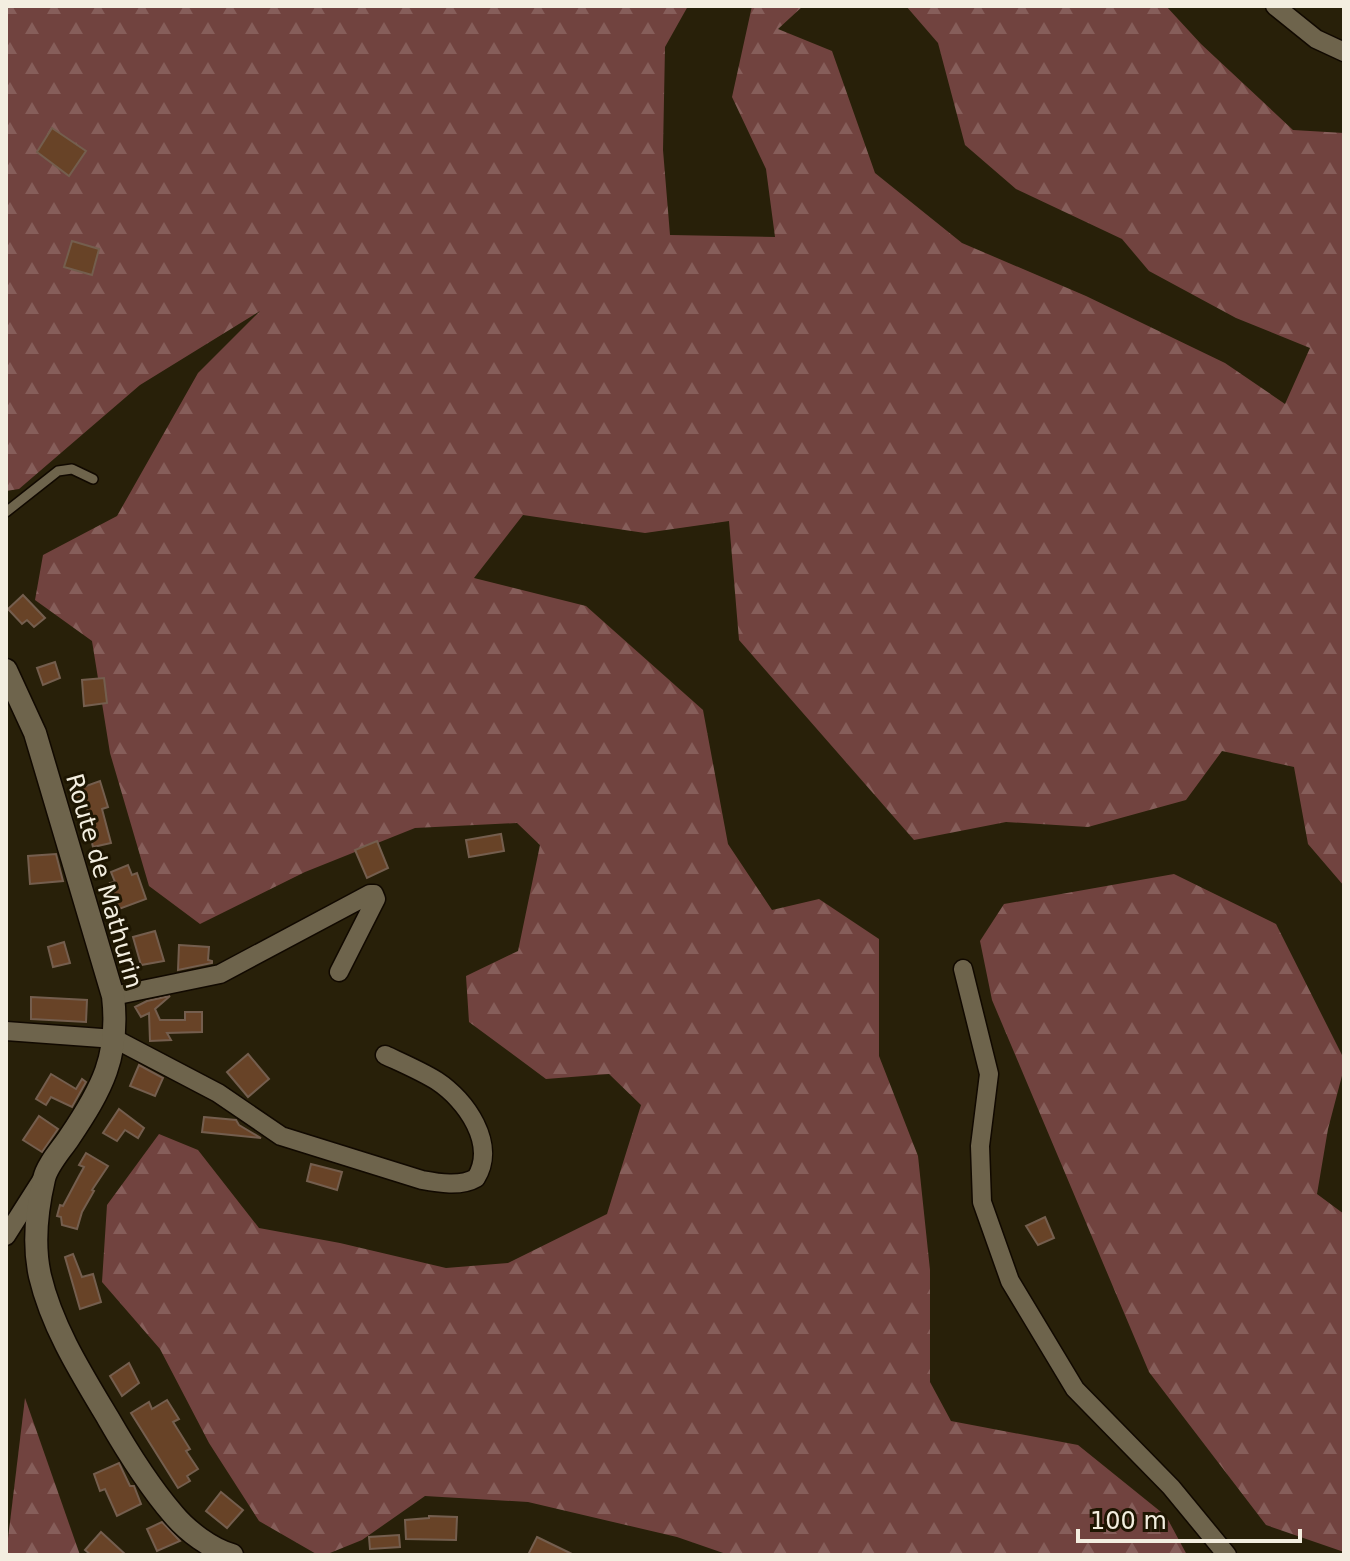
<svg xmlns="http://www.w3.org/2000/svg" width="1350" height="1561" font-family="'DejaVu Sans',sans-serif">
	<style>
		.forest { fill: url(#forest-firs) }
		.building { fill: #684327; stroke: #745e4e; stroke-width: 2 }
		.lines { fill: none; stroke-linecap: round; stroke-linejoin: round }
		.service-casing { stroke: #110900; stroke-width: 12 }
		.minor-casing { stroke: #110900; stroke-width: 21 }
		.tertiary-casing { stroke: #110900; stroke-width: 25 }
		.service { stroke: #6e644c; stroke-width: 9 }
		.minor { stroke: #6e644c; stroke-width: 18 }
		.tertiary { stroke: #6e644c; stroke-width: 22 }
		.labels { text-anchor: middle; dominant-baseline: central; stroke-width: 6; stroke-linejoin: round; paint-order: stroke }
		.street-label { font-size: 24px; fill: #f3eee0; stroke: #1e1602 }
	</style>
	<defs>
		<pattern id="forest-firs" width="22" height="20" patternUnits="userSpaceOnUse" patternTransform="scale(2)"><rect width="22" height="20" fill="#71433f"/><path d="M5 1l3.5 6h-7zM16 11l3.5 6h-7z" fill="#865e5a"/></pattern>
	</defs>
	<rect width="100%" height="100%" fill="#282009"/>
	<g class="forest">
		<polygon points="6,6 688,6 665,47 663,150 670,235 775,237 766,169 732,97 752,6 803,6 778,29 832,51 875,173 962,243 1086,296 1225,363 1285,404 1310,348 1236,318 1149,271 1122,239 1016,189 965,145 938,43 906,6 1166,6 1201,44 1293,130 1344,133 1344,886 1308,844 1294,767 1222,751 1186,800 1088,827 1006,822 914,840 739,640 729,521 645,533 523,515 474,578 586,606 703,710 728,844 772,910 819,899 879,939 879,1056 918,1156 930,1270 930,1382 951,1421 1078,1445 1166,1516 1187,1555 729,1555 677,1537 528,1502 425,1496 362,1540 325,1555 318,1555 259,1521 209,1443 160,1349 102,1282 107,1205 159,1134 198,1150 259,1228 340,1243 446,1268 508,1263 607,1214 641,1105 609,1074 546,1079 469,1022 466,976 518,951 540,845 517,823 415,828 305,872 200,924 149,886 110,753 92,641 35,600 43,555 117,516 198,373 260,311 140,385 19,489 6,491"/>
		<polygon points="1174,874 1276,924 1344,1059 1344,1068 1328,1129 1317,1194 1344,1214 1344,1552 1266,1525 1149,1372 992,1000 980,941 1004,904"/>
		<polygon points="25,1398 80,1555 6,1555"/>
	</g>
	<g class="building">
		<polygon points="52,128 86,151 69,176 37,152"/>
		<polygon points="72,241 99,249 92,275 64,267"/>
		<polygon points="23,595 45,618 34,627 27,620 22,624 8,609"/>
		<polygon points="55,662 60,678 43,685 37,668"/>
		<polygon points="104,678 107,703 84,706 82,680"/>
		<polygon points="100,781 108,807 102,809 111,843 93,847 89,831 93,830 85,802 77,804 72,791"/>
		<polygon points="501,834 504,851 469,857 466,840"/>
		<polygon points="377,841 388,868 367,878 355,850"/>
		<polygon points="56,854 63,881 30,884 28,856"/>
		<polygon points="128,865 132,875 137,873 146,899 119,909 110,883 115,882 111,872"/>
		<polygon points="155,931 164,961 141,965 133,937"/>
		<polygon points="64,942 70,963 53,967 48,947"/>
		<polygon points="179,945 209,947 208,960 212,961 212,963 178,970"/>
		<polygon points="170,996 155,1009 160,1020 185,1020 185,1012 202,1012 202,1032 167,1033 171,1040 150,1041 149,1013 141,1017 135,1007 147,1001"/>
		<polygon points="31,997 87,1000 86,1022 31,1019"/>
		<polygon points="248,1054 269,1079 248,1097 227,1072"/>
		<polygon points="139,1065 163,1078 155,1096 130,1086"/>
		<polygon points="51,1074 76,1089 82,1079 86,1082 72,1107 51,1097 46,1105 36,1099"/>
		<polygon points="119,1109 144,1128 138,1138 125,1130 117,1141 103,1133"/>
		<polygon points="39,1116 58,1129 42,1152 23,1140"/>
		<polygon points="204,1117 236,1120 239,1125 261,1138 202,1132"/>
		<polygon points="86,1153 108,1166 92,1190 94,1191 82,1212 77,1229 62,1225 61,1217 57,1216 60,1205 63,1206 79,1176 84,1167 79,1165"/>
		<polygon points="311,1164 342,1172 337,1190 307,1181"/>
		<polygon points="1045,1217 1054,1238 1038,1245 1026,1226"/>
		<polygon points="73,1254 82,1277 93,1274 101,1302 80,1309 65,1257"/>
		<polygon points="129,1363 139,1383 122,1396 110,1376"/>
		<polygon points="167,1400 179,1419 173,1422 190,1449 186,1451 198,1469 187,1476 190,1481 178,1488 131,1413 149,1402 152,1409"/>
		<polygon points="119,1463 130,1486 134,1486 141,1504 117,1516 105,1489 100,1491 94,1474"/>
		<polygon points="221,1492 243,1510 227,1528 206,1511"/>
		<polygon points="429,1516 457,1517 456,1540 406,1539 405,1520 429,1518"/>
		<polygon points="162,1522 180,1541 157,1551 147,1529"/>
		<polygon points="101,1532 126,1555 91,1555 85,1550"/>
		<polygon points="399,1535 400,1547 370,1549 369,1537"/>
		<polygon points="537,1537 574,1555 528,1555"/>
	</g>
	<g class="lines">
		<g class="service-casing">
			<polyline id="service" points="6,512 58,471 72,469 93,479"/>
		</g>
		<g class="minor-casing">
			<g id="minor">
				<polyline points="1275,6 1316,39 1344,52"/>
				<polyline points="963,969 989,1074 980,1146 982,1202 1010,1281 1075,1389 1171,1487 1227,1555"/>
				<polyline points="113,996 220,974 370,894 374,894 376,899 339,972"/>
				<path d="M6,1031L115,1039L218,1093L281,1136L422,1180C438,1183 461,1187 476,1178C497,1144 466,1100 437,1081C421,1071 402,1063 385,1055"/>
				<polyline points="6,1236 41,1181"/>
			</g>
		</g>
		<g class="tertiary-casing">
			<path id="tertiary" d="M6,670L35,733L113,996C120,1056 102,1089 69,1138C61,1150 47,1165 44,1179C37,1209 33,1245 40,1276C52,1327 81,1373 108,1418C127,1451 148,1485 173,1514C187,1531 211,1549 232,1555"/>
		</g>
		<use href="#service" class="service"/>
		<use href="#minor" class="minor"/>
		<use href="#tertiary" class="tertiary"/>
	</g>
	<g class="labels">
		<g class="street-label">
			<text transform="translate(104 881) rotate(74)">Route de Mathurin</text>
		</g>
	</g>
	<rect width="1350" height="1561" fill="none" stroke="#f3eee0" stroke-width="16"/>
	<path d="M1078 1529v12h222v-12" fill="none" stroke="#f3eee0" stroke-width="4"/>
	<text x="1090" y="1529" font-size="24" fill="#f3eee0" stroke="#1e1602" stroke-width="6" paint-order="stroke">100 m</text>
</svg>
